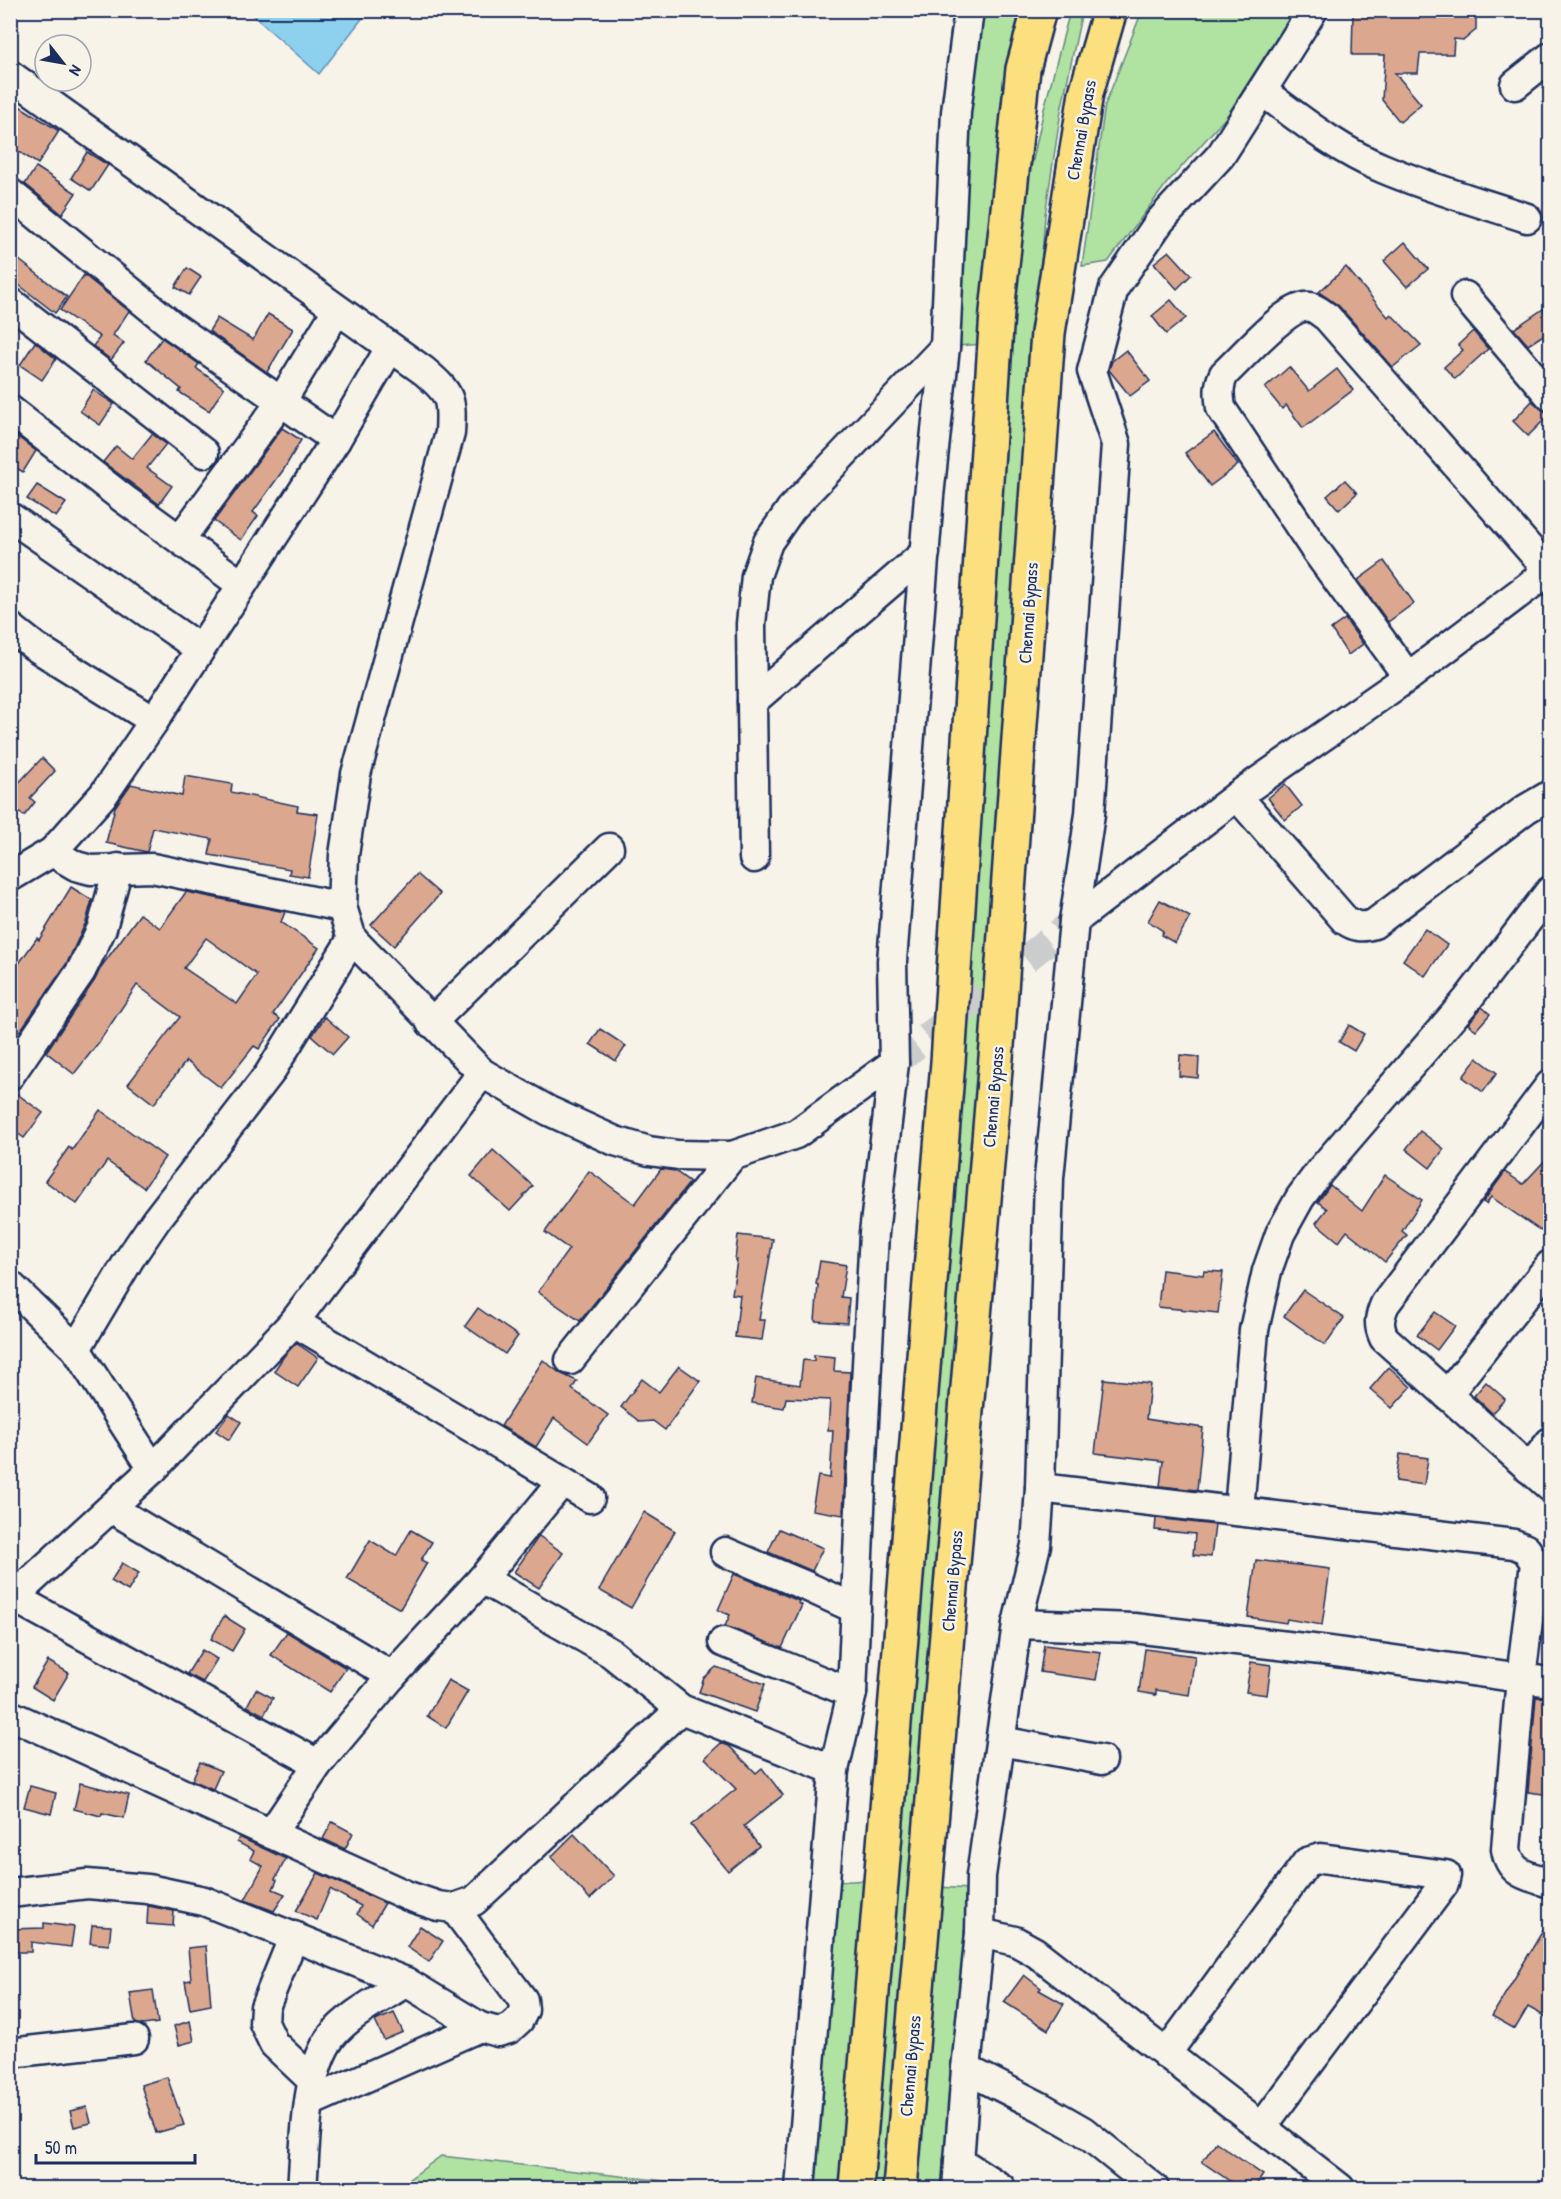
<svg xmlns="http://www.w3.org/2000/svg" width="1561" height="2199" font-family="'Patrick Hand',sans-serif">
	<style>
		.green { fill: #b0e2a2; stroke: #668880; stroke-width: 1.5 }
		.water { fill: #8dd1ef; stroke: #5f90b5; stroke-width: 1.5 }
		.building { fill: #dba78f; stroke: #1b2f5e; stroke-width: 1.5; fill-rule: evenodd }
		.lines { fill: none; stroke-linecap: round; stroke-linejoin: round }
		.minor-tunnel { stroke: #cbcccc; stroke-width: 28; stroke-dasharray: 28 14; stroke-linecap: butt }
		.minor-casing { stroke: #1b2f5e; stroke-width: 33 }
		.highway-casing { stroke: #1b2f5e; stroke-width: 38 }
		.minor { stroke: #f7f3e8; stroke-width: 28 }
		.highway { stroke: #fce080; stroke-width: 33 }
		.labels { text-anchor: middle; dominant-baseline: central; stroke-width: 5; stroke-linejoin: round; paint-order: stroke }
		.street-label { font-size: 18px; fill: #1b2f5e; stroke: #f7f3e8 }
	</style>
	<rect width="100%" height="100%" fill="#f7f3e8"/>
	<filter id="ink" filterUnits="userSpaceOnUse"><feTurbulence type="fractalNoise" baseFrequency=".0167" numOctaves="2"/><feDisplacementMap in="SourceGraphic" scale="12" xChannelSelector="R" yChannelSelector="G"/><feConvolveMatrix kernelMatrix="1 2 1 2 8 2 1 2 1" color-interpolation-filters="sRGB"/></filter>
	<g filter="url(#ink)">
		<g class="green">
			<polygon points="978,11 1026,11 983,344 957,346 966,111"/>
			<polygon points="1070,11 1082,11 1061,111 1045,215 1007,726 890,2188 868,2188 1021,215 1044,109"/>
			<polygon points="1142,11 1294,11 1227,116 1167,183 1108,262 1082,266 1105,105"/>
			<polygon points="868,1880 844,2188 813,2188 836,1882"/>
			<polygon points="939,1887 969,1889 967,1939 944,2188 912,2188"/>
			<polygon points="441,2156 728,2188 397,2188"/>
		</g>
		<polygon class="water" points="248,11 368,11 319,74"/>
		<g class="building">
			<polygon points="1386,10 1476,10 1476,30 1464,40 1454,39 1453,54 1420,54 1418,73 1395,73 1421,104 1400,122 1382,100 1385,55 1352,55 1353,14 1385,16"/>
			<polygon points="10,100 59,131 38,164 10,146"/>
			<polygon points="87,152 108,165 91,191 71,178"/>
			<polygon points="36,167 76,193 62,214 25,184"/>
			<polygon points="1405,242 1428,269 1407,287 1384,261"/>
			<polygon points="1169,251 1191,275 1177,289 1154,263"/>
			<polygon points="10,253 67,297 55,313 10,278"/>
			<polygon points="1346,267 1388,317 1391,314 1421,345 1393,367 1339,306 1319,292"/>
			<polygon points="187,268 201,277 189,295 175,287"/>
			<polygon points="84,275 129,311 113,335 124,343 111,360 93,346 100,337 60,310"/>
			<polygon points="1171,300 1186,318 1166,334 1152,316"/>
			<polygon points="1543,309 1551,320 1551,330 1528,345 1514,329"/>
			<polygon points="268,314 293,329 267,372 209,331 217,318 253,340"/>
			<polygon points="1473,331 1488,349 1455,379 1444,367 1463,350 1458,345"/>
			<polygon points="162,338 199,364 196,368 224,388 209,411 179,392 181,389 146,360"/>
			<polygon points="35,342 56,359 42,380 20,365"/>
			<polygon points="1126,350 1150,381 1130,396 1109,370 1112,361"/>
			<polygon points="1289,367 1309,391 1337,369 1353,390 1303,428 1286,405 1282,409 1265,388"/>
			<polygon points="93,390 114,404 100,425 80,411"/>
			<polygon points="1532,401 1544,411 1551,413 1528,436 1513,421"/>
			<polygon points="282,428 301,440 284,469 253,512 258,516 241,540 214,521"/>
			<polygon points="10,431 36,451 23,472 10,464"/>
			<polygon points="1214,432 1238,465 1210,486 1185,453"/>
			<polygon points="152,434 166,444 147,468 172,486 159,504 103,462 116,446 132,459"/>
			<polygon points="1345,480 1357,493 1339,510 1327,496"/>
			<polygon points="37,485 66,503 56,517 27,499"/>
			<polygon points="1384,561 1414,603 1388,622 1358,580"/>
			<polygon points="1345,619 1363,644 1348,655 1331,629"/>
			<polygon points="42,758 55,771 30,798 35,802 24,816 10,806 10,792"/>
			<polygon points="185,776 232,784 231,792 298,806 297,811 318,814 308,877 289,874 290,869 209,855 212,839 153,828 147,852 106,843 115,807 131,784 182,796"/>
			<polygon points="1285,784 1302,806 1285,820 1268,798"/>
			<polygon points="417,874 440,894 394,946 371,925"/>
			<polygon points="71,887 92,900 86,922 67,963 20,1031 10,1024 10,976 37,938 39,940"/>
			<path d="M186,892L285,912L281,922L319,948L273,1014L280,1019L259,1049L254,1046L221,1088L186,1061L154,1104L128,1084L180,1017L137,985L99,1042L74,1074L46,1052L95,980L101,967L140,914L160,928ZM206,938L257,975L237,1004L184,968Z"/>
			<polygon points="1160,900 1190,917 1175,943 1161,935 1163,931 1148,921"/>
			<polygon points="1425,929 1447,945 1425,976 1403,960"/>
			<polygon points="1482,1007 1490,1014 1476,1030 1468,1024"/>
			<polygon points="325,1017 348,1037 333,1054 312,1036"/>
			<polygon points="1349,1025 1364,1034 1354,1051 1339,1042"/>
			<polygon points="600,1029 626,1046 616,1061 590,1044"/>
			<polygon points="1180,1055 1199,1057 1198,1078 1179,1076"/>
			<polygon points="1477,1058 1497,1073 1483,1092 1463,1077"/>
			<polygon points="10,1091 13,1091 43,1113 24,1138 10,1128"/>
			<polygon points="100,1110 165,1157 144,1188 107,1161 77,1204 45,1181 69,1147 72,1150"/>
			<polygon points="1420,1131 1444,1149 1430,1168 1406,1149"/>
			<polygon points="493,1150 533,1186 510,1211 471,1176"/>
			<polygon points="1551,1154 1551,1217 1541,1231 1491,1197 1486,1204 1483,1202 1505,1172 1523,1184"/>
			<polygon points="661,1169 675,1171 690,1182 580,1321 538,1292 569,1249 545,1232 589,1171 635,1204"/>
			<polygon points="1385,1175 1422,1200 1402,1231 1407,1235 1385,1262 1347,1231 1339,1242 1316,1223 1327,1209 1318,1202 1330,1185 1362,1211"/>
			<polygon points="738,1235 773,1239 759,1320 765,1320 762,1340 735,1337 740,1295 732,1294 737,1260 735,1260"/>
			<polygon points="820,1261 846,1265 841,1297 849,1298 847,1323 815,1321 818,1285 816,1284"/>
			<polygon points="1162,1270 1203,1275 1204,1271 1223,1272 1218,1313 1158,1307"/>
			<polygon points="1303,1290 1344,1318 1325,1345 1284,1316"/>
			<polygon points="478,1308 518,1336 505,1354 465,1326"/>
			<polygon points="1435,1312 1455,1326 1437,1350 1417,1335"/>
			<polygon points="296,1343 318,1358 298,1387 274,1371 284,1356"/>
			<polygon points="814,1355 835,1357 834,1371 850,1372 843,1515 812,1510 818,1476 830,1478 833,1430 828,1430 830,1400 786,1398 784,1408 752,1403 756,1378 800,1385 803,1360 814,1361"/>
			<polygon points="543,1360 560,1373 577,1381 572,1389 608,1415 588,1443 554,1418 536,1447 501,1426"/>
			<polygon points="679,1366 700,1381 665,1430 653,1421 640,1422 621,1407 642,1379 659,1392"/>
			<polygon points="1389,1367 1411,1387 1392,1408 1370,1389"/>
			<polygon points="1104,1379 1150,1384 1146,1419 1203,1428 1197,1490 1160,1486 1163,1461 1095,1453"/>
			<polygon points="1486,1382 1505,1399 1492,1413 1474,1396"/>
			<polygon points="229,1414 241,1422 229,1440 216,1431"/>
			<polygon points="1400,1454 1428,1458 1424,1485 1396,1481"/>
			<polygon points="644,1512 675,1531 631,1608 599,1590"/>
			<polygon points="1156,1518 1215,1525 1211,1557 1193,1555 1195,1534 1155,1530"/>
			<polygon points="779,1529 823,1548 812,1571 768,1552"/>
			<polygon points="411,1530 432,1542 421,1560 427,1563 400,1609 347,1579 370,1540 396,1556"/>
			<polygon points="539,1536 563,1553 539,1588 514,1572"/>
			<polygon points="1256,1560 1330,1569 1322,1625 1287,1619 1286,1623 1248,1617"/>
			<polygon points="122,1563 139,1573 128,1591 111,1581"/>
			<polygon points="734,1574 799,1601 798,1603 802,1605 782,1648 725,1626 730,1615 718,1610"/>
			<polygon points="224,1616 245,1629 232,1651 211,1639"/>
			<polygon points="287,1632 346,1668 330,1692 271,1655"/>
			<polygon points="1044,1645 1101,1652 1096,1680 1040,1672"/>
			<polygon points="1145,1649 1195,1656 1189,1695 1156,1690 1156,1695 1139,1692"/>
			<polygon points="202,1650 217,1659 203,1682 187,1674"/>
			<polygon points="48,1661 69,1673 53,1700 32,1687"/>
			<polygon points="1251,1662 1271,1665 1267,1695 1246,1692"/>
			<polygon points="716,1667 765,1684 755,1712 699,1692 704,1678"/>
			<polygon points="448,1680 468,1691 446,1728 427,1716"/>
			<polygon points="256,1689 273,1698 264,1715 247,1706"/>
			<polygon points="1536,1697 1551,1698 1551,1795 1528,1792"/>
			<polygon points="721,1743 729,1746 756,1773 762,1768 783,1795 744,1826 759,1846 728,1871 691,1825 736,1789 705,1758"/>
			<polygon points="200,1762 221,1771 213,1789 192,1780"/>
			<polygon points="80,1783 129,1795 124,1818 102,1813 101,1816 74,1809"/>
			<polygon points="30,1786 56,1793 51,1814 24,1807"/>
			<polygon points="332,1822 353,1833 345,1849 323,1839"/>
			<polygon points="574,1834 614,1876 590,1899 551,1857"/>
			<polygon points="239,1837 286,1859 275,1879 277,1880 273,1889 285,1894 274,1911 245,1900 263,1866 250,1859 254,1851 237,1842"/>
			<polygon points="318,1873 385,1903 372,1925 357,1914 361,1906 330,1889 317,1920 296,1911"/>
			<polygon points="148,1906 174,1911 173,1926 147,1924"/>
			<polygon points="1551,1917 1551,2020 1528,2007 1515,2029 1492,2016"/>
			<polygon points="44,1923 74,1927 71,1947 31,1942 31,1952 10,1952 10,1929 44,1928"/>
			<polygon points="92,1925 111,1926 109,1945 90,1943"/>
			<polygon points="420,1926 443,1941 429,1962 407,1947"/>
			<polygon points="206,1946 211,2005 190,2009 185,1981 191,1980 188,1948"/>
			<polygon points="1024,1975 1041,1988 1039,1990 1064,2004 1048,2030 1004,2002"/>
			<polygon points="153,1990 158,2023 143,2025 135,2023 130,1993"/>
			<polygon points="394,2013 403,2032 384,2040 375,2021"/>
			<polygon points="190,2021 194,2041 179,2045 174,2026"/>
			<polygon points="167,2077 184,2125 156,2133 141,2085"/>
			<polygon points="87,2107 91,2123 74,2127 70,2111"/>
			<polygon points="1216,2142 1263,2175 1254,2188 1240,2188 1202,2162"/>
		</g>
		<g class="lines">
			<polyline class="minor-tunnel" points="894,1063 1074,921"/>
			<g class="minor-casing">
				<g id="minor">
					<path d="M10,75L424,371C451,394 452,398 450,433L356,774L344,855L342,907L352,939L482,1073L549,1111L615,1141L649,1151L678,1155L732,1156L796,1134L894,1063"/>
					<polyline points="1515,85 1550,57"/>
					<path d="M1262,91C1300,119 1338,150 1382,168C1429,188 1479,202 1527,218"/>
					<polyline points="10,193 173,326 336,440"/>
					<polyline points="1465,296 1550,396"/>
					<polyline points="10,302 204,453"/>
					<polyline points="10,410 124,499 242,585"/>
					<polyline points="10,517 200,649"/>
					<polyline points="181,538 281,402 337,310"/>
					<polyline points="10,627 34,646 154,721 104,794 52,852 10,877"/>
					<path d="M1408,677L1314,548L1221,408C1219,394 1218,386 1224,374C1241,359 1288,303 1310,307C1316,308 1322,314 1327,317L1549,571"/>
					<polyline points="752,702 925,553"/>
					<polyline points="154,721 336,440 390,348"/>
					<path d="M1237,796L1345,920C1355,927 1362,928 1374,924L1526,809L1550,795"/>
					<polyline points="52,852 76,866 91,870 152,868 342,907"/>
					<polyline points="754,858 751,624 756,576 768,542 791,509 945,347"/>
					<polyline points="1074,921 1237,796 1408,677 1550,570"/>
					<polyline points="431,1023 609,848"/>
					<polyline points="10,1075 81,971 102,928 118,868"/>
					<path d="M1550,1085L1385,1304C1379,1318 1378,1325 1384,1338L1550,1487"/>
					<polyline points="10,1285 76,1349 153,1469"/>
					<polyline points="294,1322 590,1498"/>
					<polyline points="76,1349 130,1258 156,1220 269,1074 352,939"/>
					<polyline points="570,1360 732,1156"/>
					<polyline points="1447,1395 1550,1265"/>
					<polyline points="1529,1469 1550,1442"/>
					<path d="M1040,1488L1514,1544L1526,1549L1535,1563L1521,1678L1506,1849C1510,1875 1529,1876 1550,1883"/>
					<polyline points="111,1508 392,1676"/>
					<polyline points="1239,1511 1254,1330 1267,1271 1280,1234 1300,1198 1320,1171 1467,1000 1550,891"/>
					<polyline points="725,1552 806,1586 856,1609"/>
					<polyline points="482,1579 611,1653 681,1709 834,1770"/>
					<polyline points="13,1597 318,1764 392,1676 482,1579 562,1482"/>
					<polyline points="10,1600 153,1469 294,1322 482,1073"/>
					<polyline points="1017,1624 1134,1628 1329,1651 1550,1682"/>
					<polyline points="723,1642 852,1693"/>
					<polyline points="10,1715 408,1896 438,1906 454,1908 474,1901 681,1709"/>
					<polyline points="1001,1741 1102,1760"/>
					<polyline points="271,1834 318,1764"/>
					<polyline points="10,1893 87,1884 148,1889 204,1901 406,1982 480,2027 498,2032 509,2029 519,2020 524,2010 523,2000 454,1908"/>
					<polyline points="980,1933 1015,1941 1035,1952 1340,2188"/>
					<polyline points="294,1936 265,2007 264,2023 274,2044 312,2080"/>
					<polyline points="10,2053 134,2039"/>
					<polyline points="1166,2054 1307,1862 1321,1858 1446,1875 1444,1884 1261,2128"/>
					<polyline points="966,2069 1041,2107 1083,2131 1154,2188"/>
					<polyline points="310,2102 480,2027"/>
					<polyline points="959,2161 1001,2188"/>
					<path d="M302,2188C306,2144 304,2072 332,2036C348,2015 384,1997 406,1982"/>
					<polyline points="800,2188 834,1770 852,1693 863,1440 874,1233 894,1063 892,961 929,496 945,347 956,112 969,10"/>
					<polyline points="957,2188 966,2069 980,1933 981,1876 1017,1624 1036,1545 1040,1488 1049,1178 1074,921 1090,814 1116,444 1092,371 1114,288 1160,221 1221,155 1313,10"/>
				</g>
			</g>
			<g class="highway-casing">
				<g id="highway">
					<polyline points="856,2188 948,1062 997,312 1023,69 1039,10"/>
					<polyline points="900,2188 997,1046 1048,333 1086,93 1110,10"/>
				</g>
			</g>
			<use href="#minor" class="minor"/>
			<use href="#highway" class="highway"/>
		</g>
	</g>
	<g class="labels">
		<g class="street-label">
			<text transform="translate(1081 130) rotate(-80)">Chennai Bypass</text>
			<text transform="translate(1028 613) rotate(-86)">Chennai Bypass</text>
			<text transform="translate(993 1097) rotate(-85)">Chennai Bypass</text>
			<text transform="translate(952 1581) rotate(-85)">Chennai Bypass</text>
			<text transform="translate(910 2066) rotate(-85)">Chennai Bypass</text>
		</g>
	</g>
	<rect width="1561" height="2199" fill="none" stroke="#f7f3e8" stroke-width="36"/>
	<rect x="18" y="18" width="1525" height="2163" fill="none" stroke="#1b2f5e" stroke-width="2" filter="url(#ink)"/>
	<g transform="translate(63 63) rotate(121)"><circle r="28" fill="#f7f3e8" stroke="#9fa5b1" stroke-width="1.5"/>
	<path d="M0-4.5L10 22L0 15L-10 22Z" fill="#1b2f5e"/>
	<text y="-9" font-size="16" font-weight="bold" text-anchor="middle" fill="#1b2f5e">N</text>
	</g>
	<path d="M36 2154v9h159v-9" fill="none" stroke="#1b2f5e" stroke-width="3"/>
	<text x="45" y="2154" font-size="18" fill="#1b2f5e" stroke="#f7f3e8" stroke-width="4.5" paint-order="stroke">50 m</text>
</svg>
